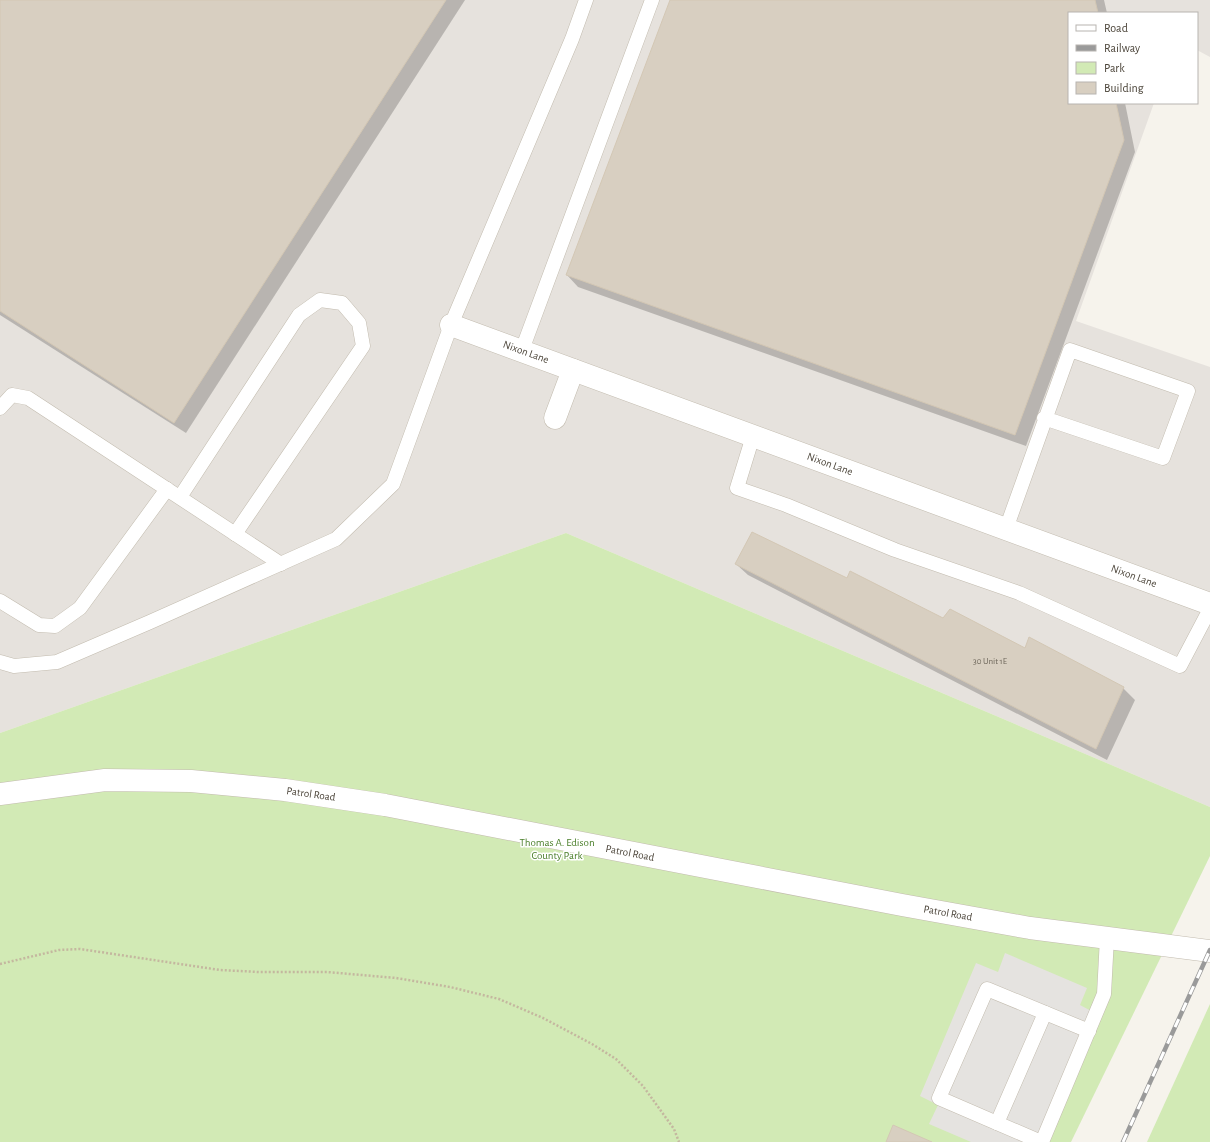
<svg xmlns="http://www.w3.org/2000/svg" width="1210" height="1142" font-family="'Alegreya Sans',sans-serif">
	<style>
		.industrial { fill: #e6e2dd }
		.green { fill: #d2eab5 }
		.parking { fill: #e5e3e0 }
		.shadow { fill: #0003 }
		.building { fill: #d8cfc1; stroke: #d3c7b4 }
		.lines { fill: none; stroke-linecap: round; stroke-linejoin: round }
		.service-casing { stroke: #c2bbae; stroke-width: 15 }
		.minor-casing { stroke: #c2bbae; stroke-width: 23 }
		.path { stroke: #c4b79f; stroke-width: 2.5; stroke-dasharray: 2 2; stroke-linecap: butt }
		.service { stroke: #fff; stroke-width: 14 }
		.minor { stroke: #fff; stroke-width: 22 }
		.rail-casing { stroke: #9a9a9a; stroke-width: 4.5 }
		.rail { stroke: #fff; stroke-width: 3; stroke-dasharray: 9; stroke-linecap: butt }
		.labels { text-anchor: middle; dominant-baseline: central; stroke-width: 3; stroke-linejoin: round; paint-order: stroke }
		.number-label { font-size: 9px; fill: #6e675b }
		.street-label { font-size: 11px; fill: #4b4439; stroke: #fff }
		.park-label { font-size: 11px; fill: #4a7f2a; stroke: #fff }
	</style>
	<rect width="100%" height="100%" fill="#f6f3ec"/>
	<polygon class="industrial" points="0,0 1210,0 1210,57 1197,50 1197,13 1069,13 1069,103 1154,103 1076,321 1210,367 1210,807 566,533 0,733"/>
	<g class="green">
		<polygon points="566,533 1210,807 1210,856 1071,1142 0,1142 0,733"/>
		<polygon points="1210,1004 1210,1142 1147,1142"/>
	</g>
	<polygon class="parking" points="1005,953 1087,988 1080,1005 1095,1013 1037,1142 971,1142 929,1124 938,1105 920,1096 976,963 998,972"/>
	<g class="shadow">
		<polygon points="0,0 465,0 186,433 0,315"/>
		<polygon points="671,0 1104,0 1107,13 1069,13 1069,103 1125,103 1135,152 1026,446 578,287 567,275"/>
		<polygon points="736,564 847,579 943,620 1026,649 1123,688 1135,700 1107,760 748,575"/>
	</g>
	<g class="building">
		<polygon points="0,0 446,0 174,423 0,311"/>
		<polygon points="670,0 1095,0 1098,13 1069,13 1069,103 1116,103 1124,140 1015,435 566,275"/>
		<polygon points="752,532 847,578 850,571 943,618 950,609 1025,648 1029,637 1124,687 1096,749 735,564"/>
		<polygon points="893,1125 932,1142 886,1142"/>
	</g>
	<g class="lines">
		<g class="service-casing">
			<g id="service">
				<polyline points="522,350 652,0"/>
				<polyline points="0,408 12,395 28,398 281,564"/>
				<polyline points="753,436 737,488 786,505 895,550 1019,593 1180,666 1210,609"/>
				<polyline points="180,497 299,315 320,300 342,303 359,323 363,346 235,534"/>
				<polyline points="1006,529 1070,350 1188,391 1163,458 1044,418"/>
				<polyline points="0,601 39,625 55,626 80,608 167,489"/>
				<polyline points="0,662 14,666 57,662 150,622 336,539 393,484 451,325 572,39 586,0"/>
				<polyline points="997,1123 1045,1013"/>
				<polyline points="1041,1142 939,1098 987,989 1089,1031"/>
				<polyline points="1042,1142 1104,994 1107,938"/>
			</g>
		</g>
		<g class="minor-casing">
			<g id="minor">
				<polyline points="451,325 1210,604"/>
				<polyline points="555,418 573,370"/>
				<polyline points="0,794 105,780 191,781 285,790 385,805 902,905 1030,928 1210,951"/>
			</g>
		</g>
		<polyline class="path" points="0,964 59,950 80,949 220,970 259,972 327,972 396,978 450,987 499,999 543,1018 592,1044 616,1059 643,1086 674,1129 679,1142"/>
		<use href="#service" class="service"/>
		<use href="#minor" class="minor"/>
		<g class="rail-casing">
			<polyline id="rail" points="1123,1142 1210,950"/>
		</g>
		<use href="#rail" class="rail"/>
	</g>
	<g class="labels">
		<g class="number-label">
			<text x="990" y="661">30 Unit 1E</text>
		</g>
		<g class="street-label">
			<text transform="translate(526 352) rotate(20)">Nixon Lane</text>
			<text transform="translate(830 464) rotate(20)">Nixon Lane</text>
			<text transform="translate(1134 576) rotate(20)">Nixon Lane</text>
			<text transform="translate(311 794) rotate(8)">Patrol Road</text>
			<text transform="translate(630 853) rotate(11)">Patrol Road</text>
			<text transform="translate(948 913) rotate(10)">Patrol Road</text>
		</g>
		<g class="park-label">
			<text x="557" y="842">Thomas A. Edison<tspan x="557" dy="13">County Park</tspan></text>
		</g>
	</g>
	<rect x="1068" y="12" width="130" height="92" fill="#ffffff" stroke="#b7b4b0"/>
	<rect x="1076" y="25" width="20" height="6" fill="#ffffff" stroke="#b7b4b0"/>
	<text x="1104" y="32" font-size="12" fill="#4b4439">Road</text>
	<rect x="1076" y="45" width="20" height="6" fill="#9a9a9a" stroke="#b7b4b0"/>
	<text x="1104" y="52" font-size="12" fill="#4b4439">Railway</text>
	<rect x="1076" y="62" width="20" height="12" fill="#d2eab5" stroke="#b7b4b0"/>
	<text x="1104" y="72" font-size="12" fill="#4b4439">Park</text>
	<rect x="1076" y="82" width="20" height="12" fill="#d8cfc1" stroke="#b7b4b0"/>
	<text x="1104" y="92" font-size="12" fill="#4b4439">Building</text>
</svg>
